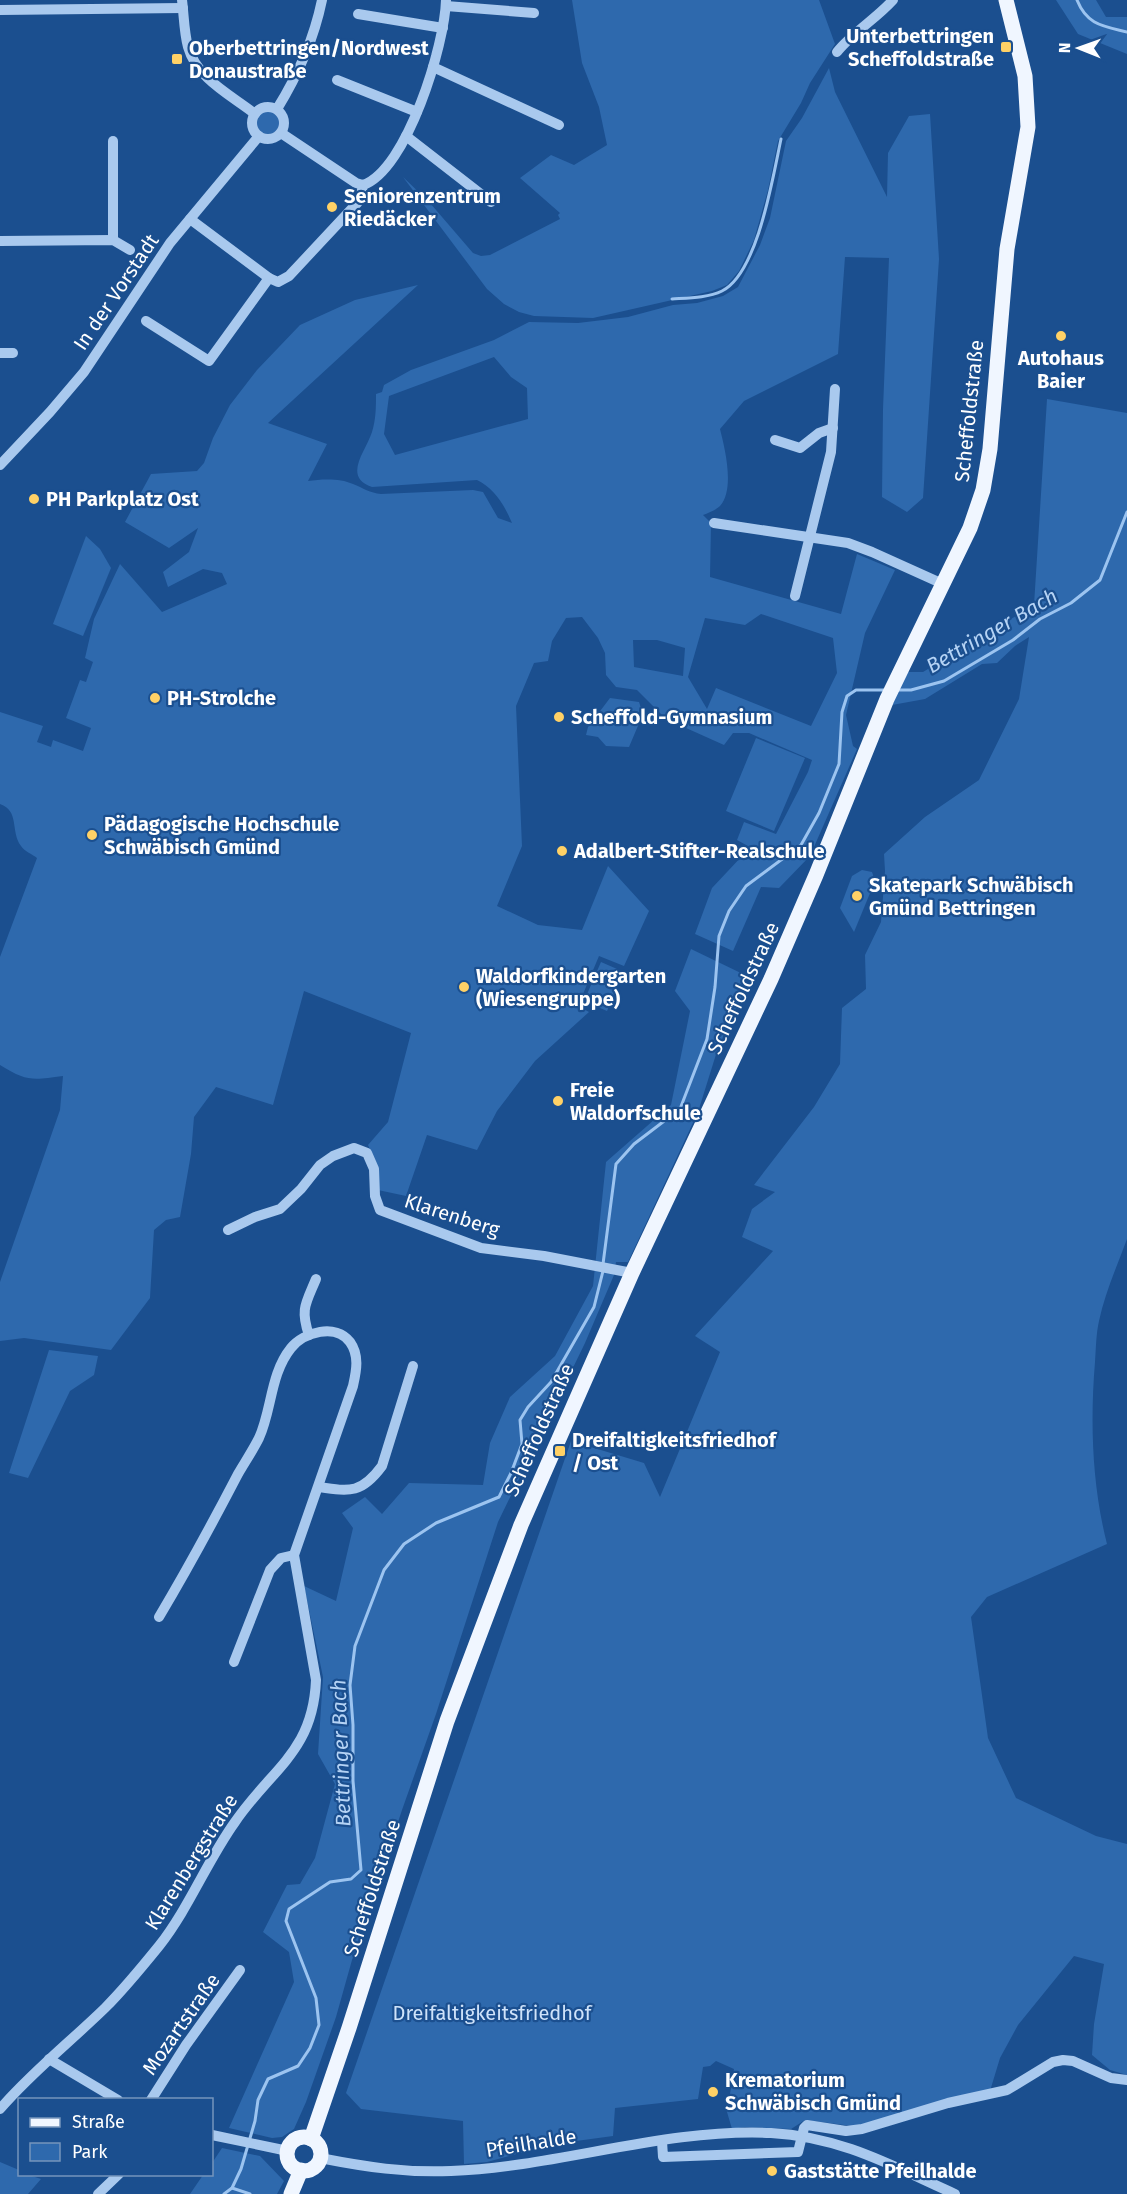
<svg xmlns="http://www.w3.org/2000/svg" width="1127" height="2194" font-family="'Fira Sans',sans-serif">
	<style>
		.green { fill: #2e69ad; fill-rule: evenodd }
		.lines { fill: none; stroke-linecap: round; stroke-linejoin: round }
		.stream { stroke: #9cc4f0; stroke-width: 3 }
		.minor { stroke: #a9c9ee; stroke-width: 10 }
		.major { stroke: #f0f6ff; stroke-width: 15 }
		.poi-dot { fill: #ffd166; stroke: #1b4f8f; stroke-width: 2 }
		.labels { text-anchor: middle; dominant-baseline: central; stroke-width: 4.5; stroke-linejoin: round; paint-order: stroke }
		.poi-label { font-size: 20px; font-weight: bold; fill: #fff; stroke: #1b4f8f; text-anchor: start }
		.street-label { font-size: 20px; fill: #fff; stroke: #1b4f8f }
		.park-label { font-size: 20px; fill: #cfe3fa; stroke: #1b4f8f }
		.water-label { font-size: 21px; font-style: italic; fill: #b5d3f5; stroke: #1b4f8f }
	</style>
	<rect width="100%" height="100%" fill="#1b4f8f"/>
	<g class="green">
		<polygon points="572,0 819,0 835,44 810,83 801,103 778,141 768,190 754,240 739,271 727,285 712,291 593,318 534,316 519,312 504,304 487,289 403,177 430,203 473,253 481,256 490,255 560,219 558,215 560,213 520,178 551,155 574,165 607,145 599,107 582,63"/>
		<polygon points="1056,0 1096,0 1106,17 1127,17 1127,54 1078,34"/>
		<path d="M829,68L835,92L887,197L888,153L909,116L930,114L939,259L923,498L907,512L882,497L883,409L889,258L845,257L838,354L744,401L720,429C725,449 735,489 720,506C716,510 708,513 703,515L711,523L710,577L841,614L857,554L895,570L865,633L846,715L853,746L857,749L810,856L779,888L761,887L733,951L695,934L712,888L743,855L748,846L737,840L744,822L776,834L808,772L812,760L749,733H733L724,745L666,719L637,690L616,687L606,675L605,653L598,638L582,617L566,618L552,641L548,661L534,663L516,706L522,846L497,906L538,925L582,930L608,866L649,911L624,966L599,956L578,1006L589,1012L535,1061L497,1111L477,1150L427,1135L406,1196L378,1190V1168L368,1145L388,1122L411,1033L304,991L273,1105L216,1087L194,1117L191,1154L180,1217L166,1220L154,1230L150,1298L111,1350L24,1338L0,1341V1282L60,1110L63,1076C33,1080 27,1082 0,1065V957L37,858C32,854 24,851 21,846C10,831 20,811 0,804V712L43,726L37,742L51,747L53,740L83,751L91,728L66,718L80,680L86,682L93,662L85,658L94,619L120,564L162,612L227,584L222,573L203,569L168,587L163,572L189,552L198,528L169,548L125,522L151,474L197,471L204,463L213,438L230,405L257,370L300,325L355,300L418,285L268,423L327,444L308,481C322,479 340,478 353,484C363,488 370,493 381,494L473,490L483,492L498,518L512,523C505,506 494,488 477,480L372,487C342,477 366,451 372,432C376,419 376,407 376,394L382,392L384,385L411,370L494,340L529,322L578,323L628,317L673,305L697,303L723,296L738,287L760,245L770,218L786,141L802,118ZM494,357L511,377L527,388L528,419L395,455L384,434L389,396ZM761,614L833,638L837,673L811,726L716,688L707,709L688,677L705,618L745,625ZM633,640H657L685,648L683,676L634,667Z"/>
		<circle cx="268" cy="122" r="12"/>
		<path d="M1047,399L1127,413V1239C1117,1266 1105,1293 1099,1321C1096,1334 1096,1349 1095,1362C1090,1423 1092,1485 1107,1544L987,1597L971,1617L988,1738L1016,1798L1096,1836L1127,1844V2075L1110,2070L1092,2055L1094,2024L1104,1964L1074,1956L1018,2025L1000,2058L990,2091L860,2127L805,2120L791,2129L745,2127L732,2129L727,2112L734,2069L716,2061L710,2066L703,2067L698,2099L615,2108L613,2136L554,2144L487,2162L464,2164L463,2121L361,2109L346,2093L571,1441L644,1463L660,1497L720,1352L695,1336L773,1251L742,1237L752,1209L775,1192L754,1185L814,1107L840,1064L842,1008L866,989L865,955L881,922L885,871L884,854L925,817L979,780L1019,699L1029,637L1015,646L997,663L982,664L925,699L892,705L908,672H923L1034,605Z"/>
		<polygon points="86,536 100,549 111,568 83,636 53,624"/>
		<polygon points="610,698 639,702 643,714 629,747 606,746 598,737 586,735 588,727"/>
		<polygon points="756,738 805,758 774,831 726,811"/>
		<polygon points="862,870 872,872 875,881 854,932 840,908 852,876"/>
		<polygon points="691,949 745,975 746,987 718,1048 698,1112 628,1262 616,1262 614,1275 585,1343 498,1522 436,1714 402,1810 352,1960 336,2017 306,2102 294,2129 282,2137 272,2138 229,2128 294,1982 289,1952 263,1932 287,1885 300,1884 315,1858 335,1784 318,1754 323,1677 304,1586 336,1601 353,1528 342,1513 365,1497 382,1514 409,1483 483,1485 490,1443 510,1397 555,1356 593,1286 606,1162 671,1105 690,1011 675,991"/>
		<polygon points="601,962 624,972 607,1011 584,1001"/>
		<polygon points="49,1350 98,1356 94,1375 70,1391 28,1478 9,1473"/>
		<polygon points="222,2148 260,2156 284,2181 277,2194 190,2194 203,2175 212,2174 212,2163"/>
		<polygon points="0,2162 19,2170 20,2174 29,2175 41,2179 28,2194 0,2194"/>
	</g>
	<g class="lines">
		<g class="stream">
			<path d="M1077,0C1087,25 1103,26 1127,32"/>
			<path d="M672,299C688,298 708,298 722,291C758,273 773,176 781,139"/>
			<polyline points="898,690 911,690 944,681 1013,640 1040,619 1071,603 1100,580 1127,512"/>
			<polyline points="603,1264 616,1164 634,1144 680,1109 707,1039 715,987 719,936 729,911 746,886 801,845 819,813 839,764 842,712 847,696 856,690 885,690"/>
			<polyline points="232,2188 250,2194"/>
			<polyline points="224,2194 232,2188 241,2169 255,2121 258,2100 268,2079 298,2066 310,2048 319,2025 316,1998 286,1921 289,1909 330,1882 351,1879 361,1870 353,1781 353,1725 350,1685 355,1646 384,1570 404,1544 436,1523 499,1497 511,1473 522,1444 520,1420 528,1407 551,1382 594,1307 603,1271"/>
		</g>
		<g class="minor">
			<path d="M182,0C184,16 184,32 188,47C197,79 231,95 255,114"/>
			<polyline points="446,6 534,13"/>
			<polyline points="0,10 183,8"/>
			<polyline points="358,14 443,28"/>
			<path d="M837,52C853,32 876,19 893,0"/>
			<polyline points="433,67 559,125"/>
			<polyline points="337,80 417,112"/>
			<circle cx="268" cy="123" r="16"/>
			<path d="M277,109C298,75 314,39 322,0"/>
			<path d="M281,133L356,183L363,185C407,170 445,44 446,0"/>
			<polyline points="406,136 491,202"/>
			<polyline points="113,240 113,141"/>
			<polyline points="0,241 113,240 130,250"/>
			<polyline points="269,278 278,282 289,276 360,200 363,185"/>
			<polyline points="146,321 209,361 269,278 190,219"/>
			<polyline points="0,353 13,353"/>
			<polyline points="775,440 800,448 819,433 833,428"/>
			<polyline points="0,465 50,412 84,372 170,243 259,136"/>
			<polyline points="714,523 848,543 872,552 943,584"/>
			<polyline points="795,596 831,452 835,389"/>
			<polyline points="228,1230 255,1217 280,1209 301,1189 320,1165 333,1156 354,1148 367,1153 374,1169 375,1196 380,1210 481,1248 544,1256 632,1273"/>
			<path d="M309,1335C300,1309 306,1303 316,1279"/>
			<path d="M319,1487C351,1492 362,1493 382,1466L413,1366"/>
			<polyline points="234,1662 270,1570 281,1558 294,1555"/>
			<polyline points="49,2059 118,2100"/>
			<polyline points="151,2100 186,2045 240,1970"/>
			<path d="M0,2109C32,2072 70,2042 105,2008C124,1989 142,1967 159,1946C189,1908 207,1861 235,1822C272,1768 313,1752 316,1680L294,1555L353,1386C356,1372 360,1356 350,1342C336,1323 304,1332 291,1348C270,1374 272,1410 259,1438C253,1450 245,1462 238,1474C213,1522 187,1570 159,1617"/>
			<polyline points="212,2135 288,2151"/>
			<polyline points="662,2141 663,2157 798,2152 804,2128 807,2125 846,2131 862,2129 948,2103 1007,2090 1053,2062 1063,2060 1073,2061 1111,2078 1127,2080"/>
			<path d="M320,2158C366,2167 405,2173 451,2171C559,2167 663,2128 771,2133C842,2137 892,2166 955,2194"/>
			<polyline points="98,2194 119,2174"/>
		</g>
		<g class="major">
			<circle cx="304" cy="2154" r="17"/>
			<polyline points="311,2139 349,2028 447,1721 521,1525 632,1273 771,979 816,875 887,699 970,528 983,490 990,449 1007,249 1028,127 1025,76 1006,0"/>
			<polyline points="291,2194 301,2170"/>
		</g>
	</g>
	<g class="poi-dot">
		<rect x="1000" y="41" width="12" height="12" rx="3"/>
		<rect x="171" y="53" width="12" height="12" rx="3"/>
		<circle cx="332" cy="207" r="6"/>
		<circle cx="1061" cy="336" r="6"/>
		<circle cx="34" cy="499" r="6"/>
		<circle cx="155" cy="698" r="6"/>
		<circle cx="559" cy="717" r="6"/>
		<circle cx="92" cy="835" r="6"/>
		<circle cx="562" cy="851" r="6"/>
		<circle cx="857" cy="896" r="6"/>
		<circle cx="464" cy="987" r="6"/>
		<circle cx="558" cy="1101" r="6"/>
		<rect x="554" y="1445" width="12" height="12" rx="3"/>
		<circle cx="713" cy="2092" r="6"/>
		<circle cx="772" cy="2171" r="6"/>
	</g>
	<g class="labels">
		<g class="poi-label">
			<text x="994" y="36" text-anchor="end">Unterbettringen<tspan x="994" dy="23">Scheffoldstraße</tspan></text>
			<text x="189" y="48">Oberbettringen/Nordwest<tspan x="189" dy="23">Donaustraße</tspan></text>
			<text x="344" y="196">Seniorenzentrum<tspan x="344" dy="23">Riedäcker</tspan></text>
			<text x="1061" y="358" text-anchor="middle">Autohaus<tspan x="1061" dy="23">Baier</tspan></text>
			<text x="46" y="499">PH Parkplatz Ost</text>
			<text x="167" y="698">PH-Strolche</text>
			<text x="571" y="717">Scheffold-Gymnasium</text>
			<text x="104" y="824">Pädagogische Hochschule<tspan x="104" dy="23">Schwäbisch Gmünd</tspan></text>
			<text x="574" y="851">Adalbert-Stifter-Realschule</text>
			<text x="869" y="885">Skatepark Schwäbisch<tspan x="869" dy="23">Gmünd Bettringen</tspan></text>
			<text x="476" y="976">Waldorfkindergarten<tspan x="476" dy="23">(Wiesengruppe)</tspan></text>
			<text x="570" y="1090">Freie<tspan x="570" dy="23">Waldorfschule</tspan></text>
			<text x="572" y="1440">Dreifaltigkeitsfriedhof<tspan x="572" dy="23">/ Ost</tspan></text>
			<text x="725" y="2080">Krematorium<tspan x="725" dy="23">Schwäbisch Gmünd</tspan></text>
			<text x="784" y="2171">Gaststätte Pfeilhalde</text>
		</g>
		<g class="street-label">
			<text transform="translate(116 292) rotate(-56)">In der Vorstadt</text>
			<text transform="translate(969 411) rotate(-84)">Scheffoldstraße</text>
			<text transform="translate(743 988) rotate(-65)">Scheffoldstraße</text>
			<text transform="translate(452 1215) rotate(18)">Klarenberg</text>
			<text transform="translate(539 1430) rotate(-66)">Scheffoldstraße</text>
			<text transform="translate(191 1862) rotate(-58)">Klarenbergstraße</text>
			<text transform="translate(372 1888) rotate(-72)">Scheffoldstraße</text>
			<text transform="translate(181 2024) rotate(-55)">Mozartstraße</text>
			<text transform="translate(531 2143) rotate(-9)">Pfeilhalde</text>
		</g>
		<g class="park-label">
			<text x="492" y="2013">Dreifaltigkeitsfriedhof</text>
		</g>
		<g class="water-label">
			<text transform="translate(992 631) rotate(-30)">Bettringer Bach</text>
			<text transform="translate(341 1753) rotate(-92)">Bettringer Bach</text>
		</g>
	</g>
	<rect x="18" y="2098" width="195" height="78" fill="#1b4f8f" stroke="#7695bc" stroke-width="1.5"/>
	<rect x="30" y="2118" width="30" height="9" fill="#f0f6ff" stroke="#7695bc" stroke-width="1.5"/>
	<text x="72" y="2128" font-size="18" fill="#ffffff">Straße</text>
	<rect x="30" y="2143" width="30" height="18" fill="#2e69ad" stroke="#7695bc" stroke-width="1.5"/>
	<text x="72" y="2158" font-size="18" fill="#ffffff">Park</text>
	<g transform="translate(1079 48) rotate(271)" stroke="#1b4f8f" stroke-width="4.5" paint-order="stroke">
	<path d="M0-4.5L10 22L0 15L-10 22Z" fill="#ffffff"/>
	<text y="-9" font-size="16" font-weight="bold" text-anchor="middle" fill="#ffffff">N</text>
	</g>
</svg>
